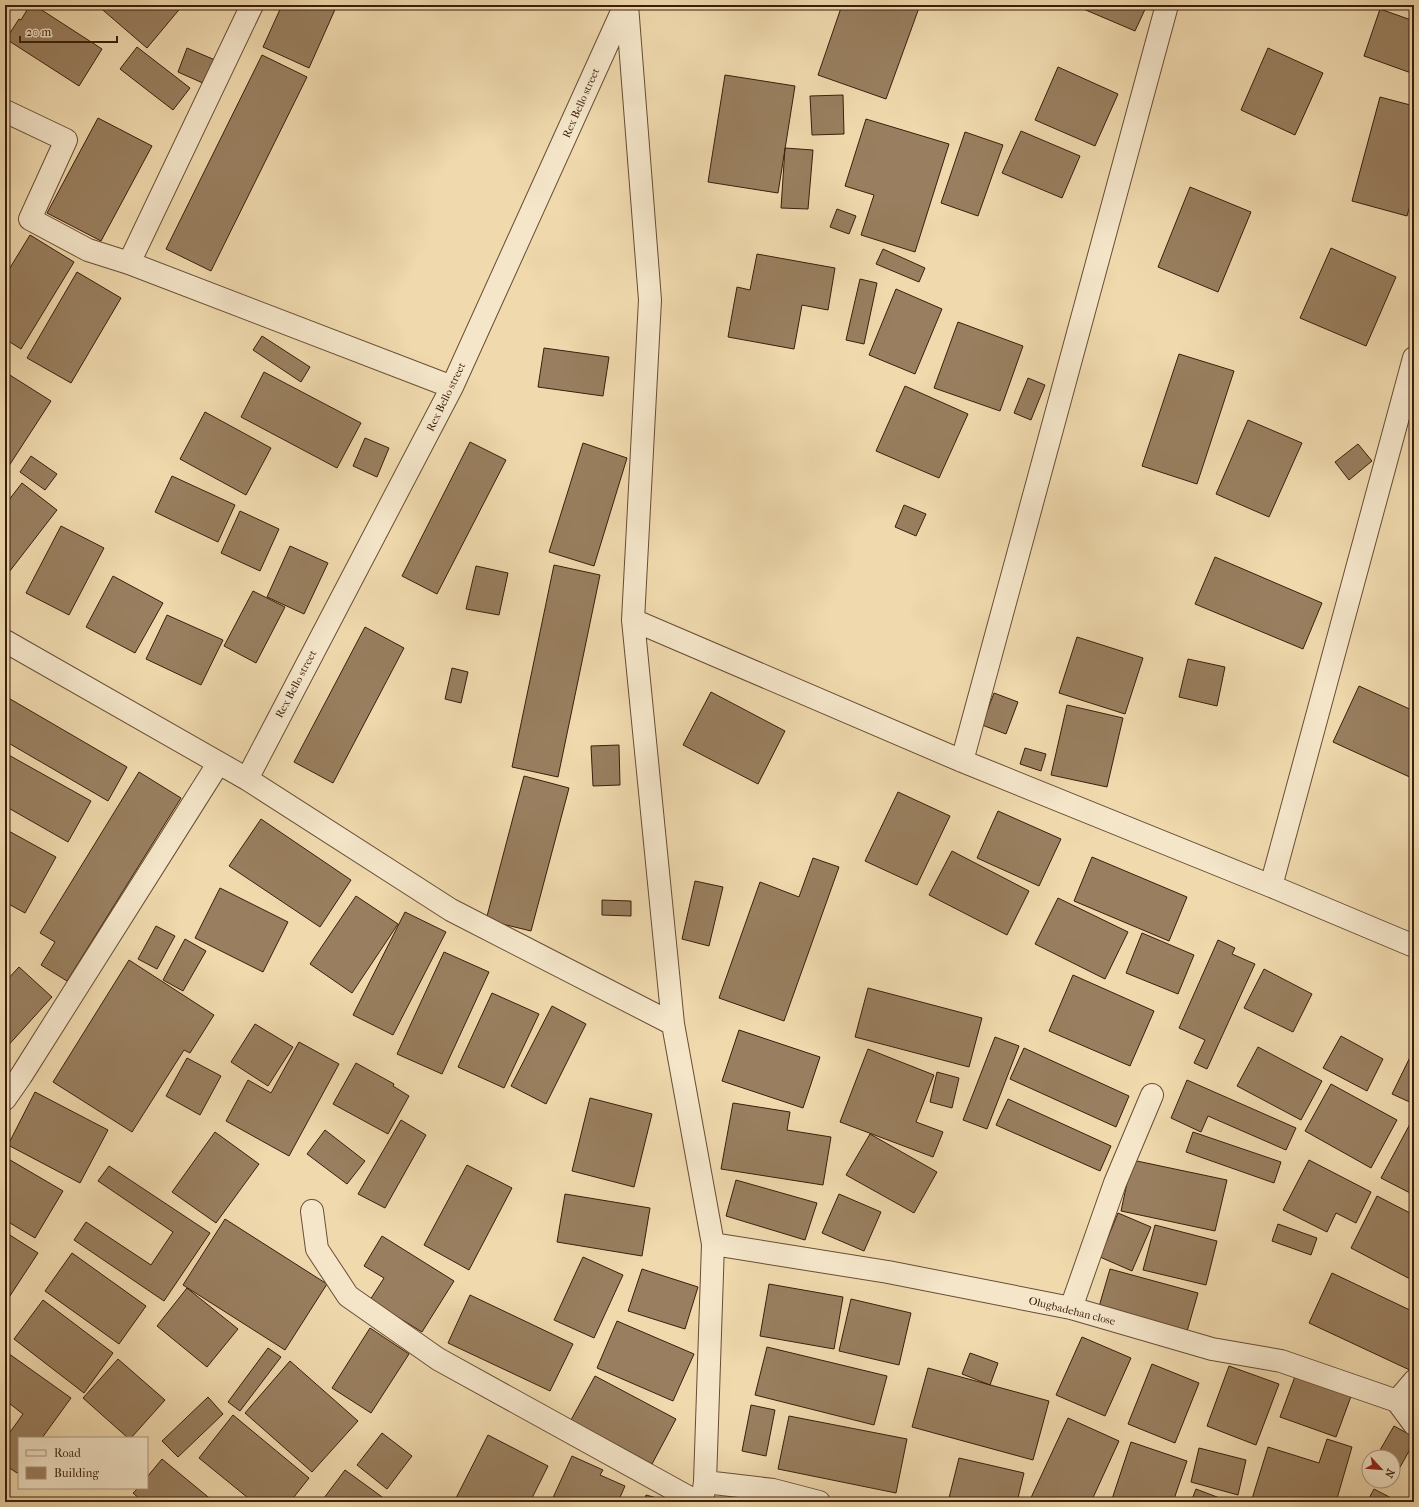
<svg xmlns="http://www.w3.org/2000/svg" width="1419" height="1507" font-family="'IM FELL French Canon',serif">
<style>
.building{fill:#997f5f;stroke:#3b1e0b}
.lines{fill:none;stroke-linecap:round;stroke-linejoin:round}
.minor-casing{stroke:#684d34;stroke-width:24}
.minor{stroke:#f5e6ca;stroke-width:22}
.labels{text-anchor:middle;dominant-baseline:central;stroke-width:3;stroke-linejoin:round;paint-order:stroke}
.street-label{font-size:11px;fill:#3b1e0b;stroke:#f5e6ca}
</style>
<rect width="100%" height="100%" fill="#efd9ad"/>
<filter id="stains"><feTurbulence type="fractalNoise" baseFrequency=".005" numOctaves="4"/><feColorMatrix values="0 0 0 0 .2 0 0 0 0 .09 0 0 0 0 .02 0 0 0 .5 -.17"/></filter>
<radialGradient id="worn" r=".72"><stop offset=".6" stop-color="#630" stop-opacity="0"/><stop offset="1" stop-color="#630" stop-opacity=".3"/></radialGradient>
<path class="building" d="M30 5H34L102 49 79 86 6 39 19 19 21 20Z
M97 5H183L147 48Z
M282 5H337L309 68 263 47Z
M842 5H920L886 99 818 75Z
M1074 5H1147L1135 31Z
M1380 9 1414 21V74L1364 56Z
M137 47 190 88 173 110 120 69Z
M187 48 215 60 205 84 178 72Z
M1268 48 1323 73 1295 135 1241 110Z
M262 55 307 77 211 271 166 249Z
M1058 67 1118 94 1095 146 1035 120Z
M725 75 795 86 778 193 708 182Z
M843 95 844 134 812 135 810 96Z
M1380 97 1414 106V191L1407 216 1352 201Z
M98 118 152 146 101 241 47 213Z
M866 119 949 144 915 252 861 235 874 195 845 186Z
M1021 131 1080 156 1062 198 1002 173Z
M965 132 1003 145 978 216 941 203Z
M785 148 813 150 808 209 781 208Z
M1190 187 1251 212 1218 292 1158 267Z
M837 209 856 216 849 234 830 227Z
M30 235 74 262 21 349 5 339V276Z
M1331 248 1396 277 1366 346 1300 318Z
M883 249 925 268 919 282 876 264Z
M757 254 835 268 828 310 802 305 794 349 728 337 737 287 750 290Z
M77 272 121 298 71 383 27 358Z
M860 279 877 283 864 344 846 340Z
M896 289 942 309 915 374 869 355Z
M958 322 1023 346 1000 411 934 388Z
M262 336 310 367 301 382 253 350Z
M544 348 609 357 603 396 538 387Z
M1179 354 1234 371 1197 484 1142 466Z
M5 372 51 401 5 472Z
M264 372 361 423 337 468 241 417Z
M1028 378 1045 385 1031 420 1014 413Z
M905 386 968 414 939 478 876 451Z
M205 412 271 448 246 495 180 459Z
M1248 420 1302 443 1269 517 1216 494Z
M365 438 389 448 377 477 353 466Z
M470 442 506 460 437 594 402 576Z
M583 443 627 458 594 566 549 552Z
M1358 444 1372 461 1349 480 1335 462Z
M31 456 57 474 45 490 20 472Z
M172 476 235 505 218 542 155 512Z
M22 483 57 510 6 576 5 505Z
M904 505 926 514 916 536 895 527Z
M240 511 279 529 260 571 221 553Z
M61 526 104 548 69 615 26 593Z
M290 546 328 563 304 614 267 597Z
M1215 557 1322 603 1303 649 1195 604Z
M554 565 600 575 558 777 512 767Z
M476 566 508 573 499 615 466 609Z
M113 576 163 603 135 653 86 627Z
M253 591 285 607 256 663 224 646Z
M167 615 223 640 201 685 146 659Z
M365 627 404 648 333 783 294 762Z
M1077 637 1143 658 1125 714 1059 693Z
M1188 659 1225 667 1217 706 1179 697Z
M452 668 468 672 461 703 445 699Z
M1359 686 1414 711V779L1333 742Z
M711 692 785 731 758 784 683 745Z
M994 693 1018 702 1006 734 982 725Z
M5 696 127 767 108 801 5 741Z
M1067 705 1123 718 1107 787 1051 775Z
M619 745 620 785 593 786 591 746Z
M1025 748 1046 754 1041 771 1020 764Z
M5 753 91 801 68 842 5 806Z
M139 772 181 798 67 981 41 965 55 942 40 933Z
M524 776 569 788 531 931 486 920Z
M898 792 950 816 917 885 865 861Z
M998 811 1061 839 1039 886 977 858Z
M261 819 351 880 320 927 229 866Z
M5 829 56 857 25 913 5 902Z
M952 851 1029 891 1007 935 929 895Z
M1092 857 1187 897 1169 941 1074 901Z
M813 858 839 867 784 1021 719 998 760 882 799 897Z
M695 881 723 887 709 946 682 939Z
M220 888 288 922 263 972 195 938Z
M356 896 398 924 352 993 310 964Z
M1058 898 1128 932 1105 979 1035 944Z
M602 900 631 901V916L602 915Z
M405 912 446 932 393 1035 353 1015Z
M156 926 175 936 157 969 138 959Z
M1142 933 1194 955 1178 994 1126 973Z
M185 939 206 951 183 991 163 980Z
M1218 940 1235 948 1232 954 1255 964 1207 1069 1194 1063 1205 1040 1179 1028Z
M444 952 489 972 442 1074 397 1054Z
M129 960 214 1015 190 1053 184 1050 132 1132 53 1082Z
M19 967 52 997 5 1049V982Z
M1264 969 1312 994 1293 1032 1244 1008Z
M1073 975 1154 1011 1130 1066 1049 1031Z
M868 988 982 1018 969 1067 855 1037Z
M492 993 539 1014 504 1088 458 1067Z
M552 1006 586 1024 546 1104 511 1086Z
M255 1024 293 1047 268 1086 231 1062Z
M739 1030 820 1057 803 1108 722 1081Z
M1341 1036 1383 1059 1367 1091 1323 1068Z
M995 1037 1019 1046 987 1129 963 1120Z
M299 1042 339 1064 289 1156 226 1121 248 1080 271 1093Z
M1258 1047 1322 1081 1301 1120 1237 1086Z
M1024 1048 1129 1096 1116 1127 1010 1079Z
M868 1049 934 1075 916 1122 943 1132 933 1157 840 1122Z
M1414 1049V1104L1392 1094Z
M187 1058 221 1076 200 1115 166 1096Z
M356 1063 394 1084 393 1086 409 1096 388 1134 333 1104Z
M937 1072 959 1078 952 1108 930 1102Z
M1187 1080 1296 1128 1286 1150 1208 1116 1201 1132 1171 1118Z
M1331 1084 1397 1120 1371 1168 1305 1131Z
M35 1092 108 1130 80 1183 8 1145Z
M590 1098 652 1114 634 1187 572 1171Z
M1008 1099 1111 1146 1100 1171 996 1125Z
M733 1103 790 1112 787 1130 831 1137 823 1185 721 1169Z
M401 1120 426 1135 385 1208 358 1194Z
M1410 1124 1414 1126V1195L1381 1178Z
M325 1130 365 1161 347 1184 307 1154Z
M215 1132 259 1164 216 1223 172 1192Z
M1193 1132 1281 1162 1274 1183 1186 1152Z
M870 1134 937 1172 914 1213 846 1175Z
M5 1157 63 1191 35 1238 5 1220Z
M1132 1160 1227 1180 1215 1231 1121 1211Z
M1309 1160 1371 1192 1356 1223 1336 1213 1327 1232 1283 1210Z
M467 1165 512 1188 469 1270 424 1245Z
M109 1166 210 1233 164 1301 74 1240 86 1222 151 1265 173 1232 98 1181Z
M736 1180 817 1203 805 1240 726 1216Z
M565 1194 650 1208 642 1256 557 1242Z
M839 1194 881 1212 864 1251 822 1233Z
M1377 1196 1414 1215V1281L1351 1248Z
M1118 1213 1151 1227 1132 1271 1100 1257Z
M225 1219 327 1284 285 1350 183 1285Z
M1278 1224 1317 1238 1311 1255 1272 1241Z
M1155 1225 1217 1241 1206 1285 1143 1270Z
M5 1232 38 1253 6 1302H5Z
M382 1236 454 1281 422 1332 370 1300 384 1278 364 1266Z
M72 1253 146 1306 119 1344 45 1291Z
M583 1257 623 1275 594 1338 554 1320Z
M642 1269 698 1287 685 1329 628 1311Z
M1110 1269 1198 1293 1186 1335 1098 1310Z
M1332 1273 1414 1312V1372L1309 1323Z
M769 1284 843 1297 834 1349 760 1336Z
M187 1288 238 1329 207 1367 157 1326Z
M470 1295 573 1344 550 1391 448 1343Z
M851 1299 911 1313 899 1365 839 1351Z
M43 1300 113 1353 84 1393 14 1339Z
M617 1321 694 1354 673 1401 597 1368Z
M370 1328 409 1354 371 1413 332 1388Z
M1082 1337 1131 1358 1105 1416 1056 1395Z
M767 1347 887 1376 874 1425 755 1395Z
M268 1348 281 1357 240 1411 228 1402Z
M5 1351 71 1398 42 1438H19V1471L17 1473 5 1465V1433L8 1435 23 1414 5 1400Z
M970 1353 998 1363 990 1385 962 1374Z
M118 1359 165 1400 131 1438H128L83 1398Z
M290 1361 358 1421 312 1472 245 1413Z
M1152 1364 1199 1383 1175 1443 1128 1424Z
M1229 1366 1279 1384 1256 1445 1207 1426Z
M928 1368 1049 1401 1033 1460 912 1427Z
M1297 1371 1353 1391 1336 1437 1280 1417Z
M595 1376 676 1419 652 1464 571 1420Z
M208 1397 223 1414 178 1457 162 1441Z
M751 1405 775 1410 766 1456 742 1451Z
M233 1415 309 1478 290 1502H253L199 1458Z
M789 1416 907 1439 896 1493 778 1469Z
M1068 1418 1119 1441 1091 1502H1029Z
M1394 1426 1414 1437V1442L1393 1480V1457H1376Z
M382 1433 412 1456 387 1489 357 1465Z
M488 1435 548 1466 530 1502H454Z
M1327 1439 1352 1447 1336 1502H1251L1268 1447 1319 1463Z
M1131 1442 1187 1461 1173 1502H1111Z
M1199 1448 1246 1460 1238 1495 1191 1482Z
M572 1456 603 1470 600 1475 625 1486 618 1502H551Z
M959 1458 1024 1473 1017 1502H948Z
M162 1459 213 1501 143 1502 133 1493 138 1488H147V1477Z
M345 1470 389 1502H321Z
M1196 1489 1230 1502H1191Z
M1374 1489 1399 1502H1367Z
M646 1495 671 1502H644Z"/>
<g class="lines">
<defs>
<path id="minor" d="M627 5 650 300 633 620 673 1024 713 1244 705 1482 702 1502
M5 111 66 140 30 219 88 250 129 263 452 387
M129 263 252 5
M633 620 962 761 1271 886 1414 946
M5 641 247 779 451 910 673 1024
M962 761 1167 5
M247 779 452 387 625 5
M1271 886 1414 358
M5 1099 21 1076 218 764
M312 1211 317 1249 348 1296 438 1359 697 1502
M713 1244 888 1272 1071 1308 1212 1349 1281 1361 1397 1401 1414 1424
M1071 1308 1115 1183 1152 1095
M1397 1401 1414 1381
M705 1482 773 1490 819 1502"/>
</defs>
<use href="#minor" class="minor-casing"/>
<use href="#minor" class="minor"/>
</g>
<g class="labels">
<g class="street-label">
<text transform="translate(581 103) rotate(-66)">Rex Bello street</text>
<text transform="translate(446 397) rotate(-64)">Rex Bello street</text>
<text transform="translate(296 684) rotate(-62)">Rex Bello street</text>
<text transform="translate(1072 1311) rotate(14)">Olugbadehan close</text>
</g>
</g>
<rect width="1419" height="1507" fill="none" stroke="#efd9ad" stroke-width="20"/>
<rect x="6" y="6" width="1407" height="1495" fill="none" stroke="#3b1e0b" stroke-width="2"/>
<rect x="10" y="10" width="1399" height="1487" fill="none" stroke="#3b1e0b"/>
<rect x="18" y="1437" width="130" height="52" fill="#f5e6ca" stroke="#ab967e"/>
<rect x="26" y="1450" width="20" height="6" fill="#f5e6ca" stroke="#ab967e"/>
<text x="54" y="1457" font-size="12" fill="#3b1e0b">Road</text>
<rect x="26" y="1467" width="20" height="12" fill="#997f5f" stroke="#ab967e"/>
<text x="54" y="1477" font-size="12" fill="#3b1e0b">Building</text>
<g transform="translate(1381 1469) rotate(116)"><circle r="19" fill="#f5e6ca" stroke="#ab967e"/>
<path d="M0-3L7 15L0 10L-7 15Z" fill="#8f2418"/>
<text y="-6" font-size="11" font-weight="bold" text-anchor="middle" fill="#3b1e0b">N</text>
</g>
<path d="M20 36v6h97v-6" fill="none" stroke="#3b1e0b" stroke-width="2"/>
<text x="26" y="36" font-size="12" fill="#3b1e0b" stroke="#f5e6ca" stroke-width="3" paint-order="stroke">20 m</text>
<rect width="100%" height="100%" filter="url(#stains)"/>
<rect width="100%" height="100%" fill="url(#worn)"/>
</svg>
